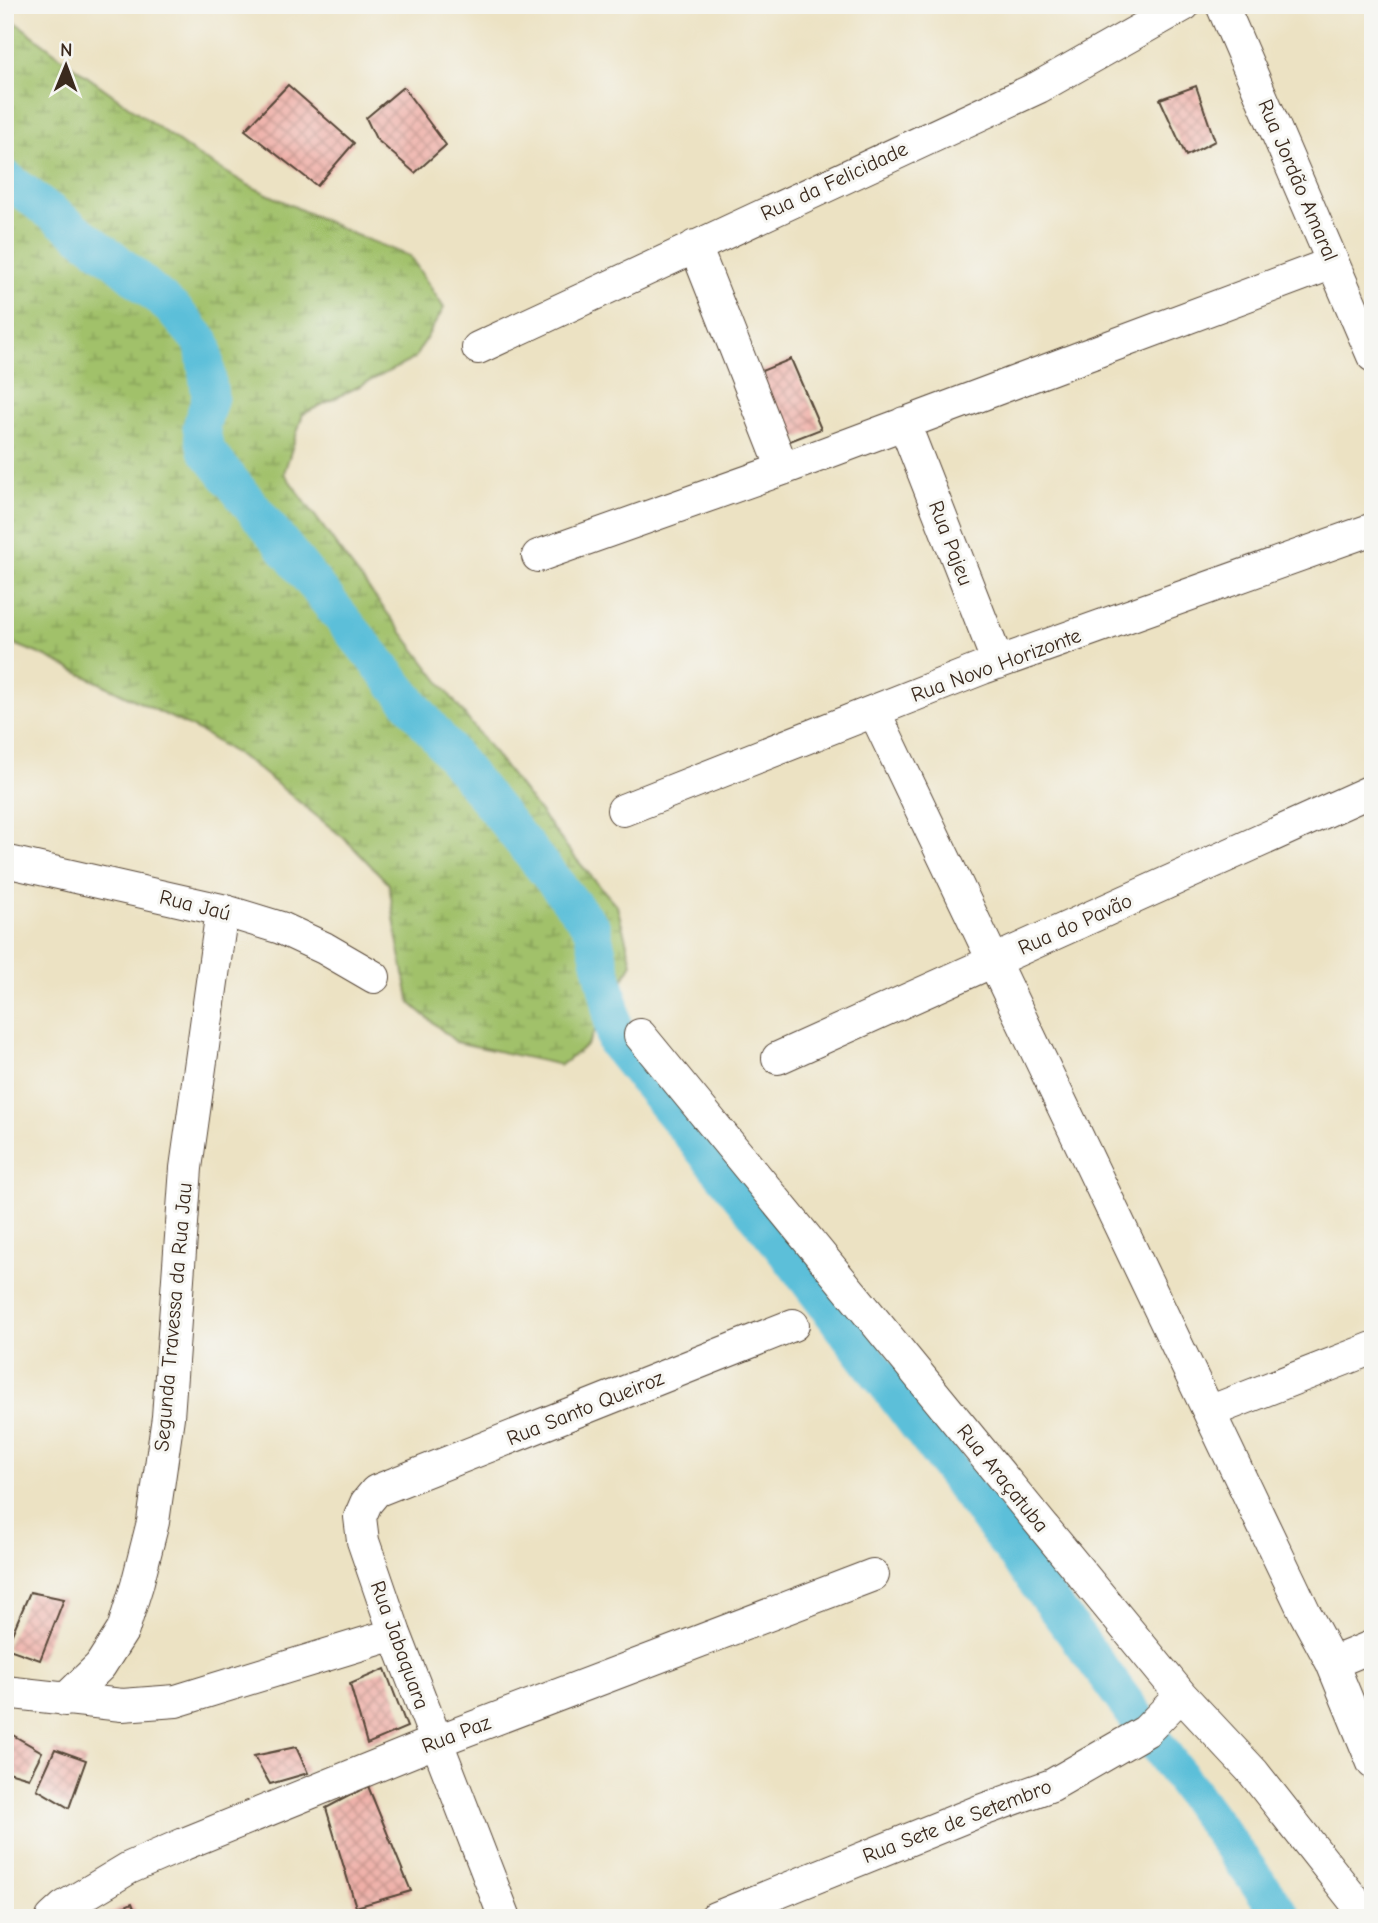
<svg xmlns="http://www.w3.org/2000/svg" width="1378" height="1923" font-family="'Comic Neue',sans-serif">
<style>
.wetland{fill:url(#wetland-marsh);stroke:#6e7644;stroke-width:2}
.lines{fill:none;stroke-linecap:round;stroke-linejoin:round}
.canal{stroke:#5bbfd9;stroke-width:37}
.building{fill:url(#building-cross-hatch)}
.minor-casing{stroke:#564637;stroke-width:34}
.minor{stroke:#fff;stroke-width:32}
.labels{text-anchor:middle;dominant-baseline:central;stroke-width:6;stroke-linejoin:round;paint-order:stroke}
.street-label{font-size:21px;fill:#3b2a1e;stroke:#f6f6f2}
</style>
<defs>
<pattern id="wetland-marsh" width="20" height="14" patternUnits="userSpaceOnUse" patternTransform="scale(1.75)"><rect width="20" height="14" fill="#a1c16a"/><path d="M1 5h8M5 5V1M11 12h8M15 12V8" fill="none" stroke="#849d57"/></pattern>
<pattern id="building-cross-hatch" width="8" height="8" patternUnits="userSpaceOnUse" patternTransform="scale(1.75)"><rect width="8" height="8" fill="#efafa7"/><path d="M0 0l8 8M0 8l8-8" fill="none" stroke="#c38f87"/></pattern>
</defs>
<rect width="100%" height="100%" fill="#f6f6f2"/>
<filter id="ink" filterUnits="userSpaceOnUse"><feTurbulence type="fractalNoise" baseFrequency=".0143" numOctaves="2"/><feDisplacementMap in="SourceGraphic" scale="14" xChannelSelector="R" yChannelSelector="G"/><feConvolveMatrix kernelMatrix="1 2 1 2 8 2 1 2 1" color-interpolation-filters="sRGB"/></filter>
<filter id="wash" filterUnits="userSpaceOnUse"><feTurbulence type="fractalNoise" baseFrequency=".00686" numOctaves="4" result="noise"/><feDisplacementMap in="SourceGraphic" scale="28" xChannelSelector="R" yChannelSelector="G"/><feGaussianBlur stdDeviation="1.57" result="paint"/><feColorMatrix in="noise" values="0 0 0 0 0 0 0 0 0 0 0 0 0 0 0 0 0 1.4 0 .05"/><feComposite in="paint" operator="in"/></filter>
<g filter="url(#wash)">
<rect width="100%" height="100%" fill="#ece2c3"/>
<path class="wetland" d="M5 14 70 64 194 153 248 185 353 234 410 256 444 308 414 359 303 414 284 473 347 560 480 735 577 860 617 906 632 963 587 1045 561 1065 456 1042 410 1003 398 944 389 884 345 839 252 764 201 732 44 656 5 640Z"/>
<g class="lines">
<path class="canal" d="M5 178 115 260 175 311 203 344 210 397 201 427 206 450 592 928 610 1003 615 1042 784 1249 1076 1635 1284 1918"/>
</g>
<g id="blocks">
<path class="building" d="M288 85 354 143 317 186 245 130Z
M1196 86 1215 141 1186 156 1160 99Z
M403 87 446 145 415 173 376 139 366 118Z
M791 359 821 429 785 443 759 372Z
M30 1592 64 1599 40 1660 6 1648Z
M385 1669 407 1727 367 1744 350 1684Z
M11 1734 42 1752 29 1778 5 1771V1748Z
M296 1747 308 1773 270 1784 254 1756Z
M55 1749 86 1760 69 1808 37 1789Z
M368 1786 411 1891 356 1907 326 1808Z
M132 1903 138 1918H98Z"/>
</g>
</g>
<g filter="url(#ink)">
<use href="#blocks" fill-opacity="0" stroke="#564637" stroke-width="2"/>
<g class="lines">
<defs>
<path id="minor" d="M1222 5 1373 356
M695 246 783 469
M478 348 1039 87 1184 5
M904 423 998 663
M538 556 783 469 1333 263
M874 711 1305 1613 1332 1663 1373 1763
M623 810 983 668 1373 529
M5 861 222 910 281 928 324 948 374 977
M640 1035 1181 1695 1253 1772 1368 1918
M778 1058 1373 790
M1209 1412 1373 1348
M1332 1663 1373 1646
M5 1692 122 1705 176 1701 395 1634
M65 1700 100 1666 123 1630 137 1585 153 1522 168 1417 186 1168 222 910
M52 1918 64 1907 129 1868 184 1844 435 1742 873 1575
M505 1918 395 1634 363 1541 360 1517 366 1503 376 1491 793 1325
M715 1918 977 1812 1052 1785 1146 1731 1181 1695"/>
</defs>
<use href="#minor" class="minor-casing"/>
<use href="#minor" class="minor"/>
</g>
</g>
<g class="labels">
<g class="street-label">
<text transform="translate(1298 180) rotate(67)">Rua Jordão Amaral</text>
<text transform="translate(834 181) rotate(-25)">Rua da Felicidade</text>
<text transform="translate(951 543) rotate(69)">Rua Pajeu</text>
<text transform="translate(996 665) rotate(-20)">Rua Novo Horizonte</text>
<text transform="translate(195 905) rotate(14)">Rua Jaú</text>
<text transform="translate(1075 924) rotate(-24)">Rua do Pavão</text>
<text transform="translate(173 1317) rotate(-85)">Segunda Travessa da Rua Jau</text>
<text transform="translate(585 1408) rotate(-22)">Rua Santo Queiroz</text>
<text transform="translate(1003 1478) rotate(51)">Rua Araçatuba</text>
<text transform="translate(400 1645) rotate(70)">Rua Jabaquara</text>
<text transform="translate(456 1734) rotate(-21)">Rua Paz</text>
<text transform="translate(957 1821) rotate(-21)">Rua Sete de Setembro</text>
</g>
</g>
<rect width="1378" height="1923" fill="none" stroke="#f6f6f2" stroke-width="28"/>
<g transform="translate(66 66) rotate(1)" stroke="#f6f6f2" stroke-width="5" paint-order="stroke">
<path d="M0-5L12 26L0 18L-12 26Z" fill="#3b2a1e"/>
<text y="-10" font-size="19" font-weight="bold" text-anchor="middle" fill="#3b2a1e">N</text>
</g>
</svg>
